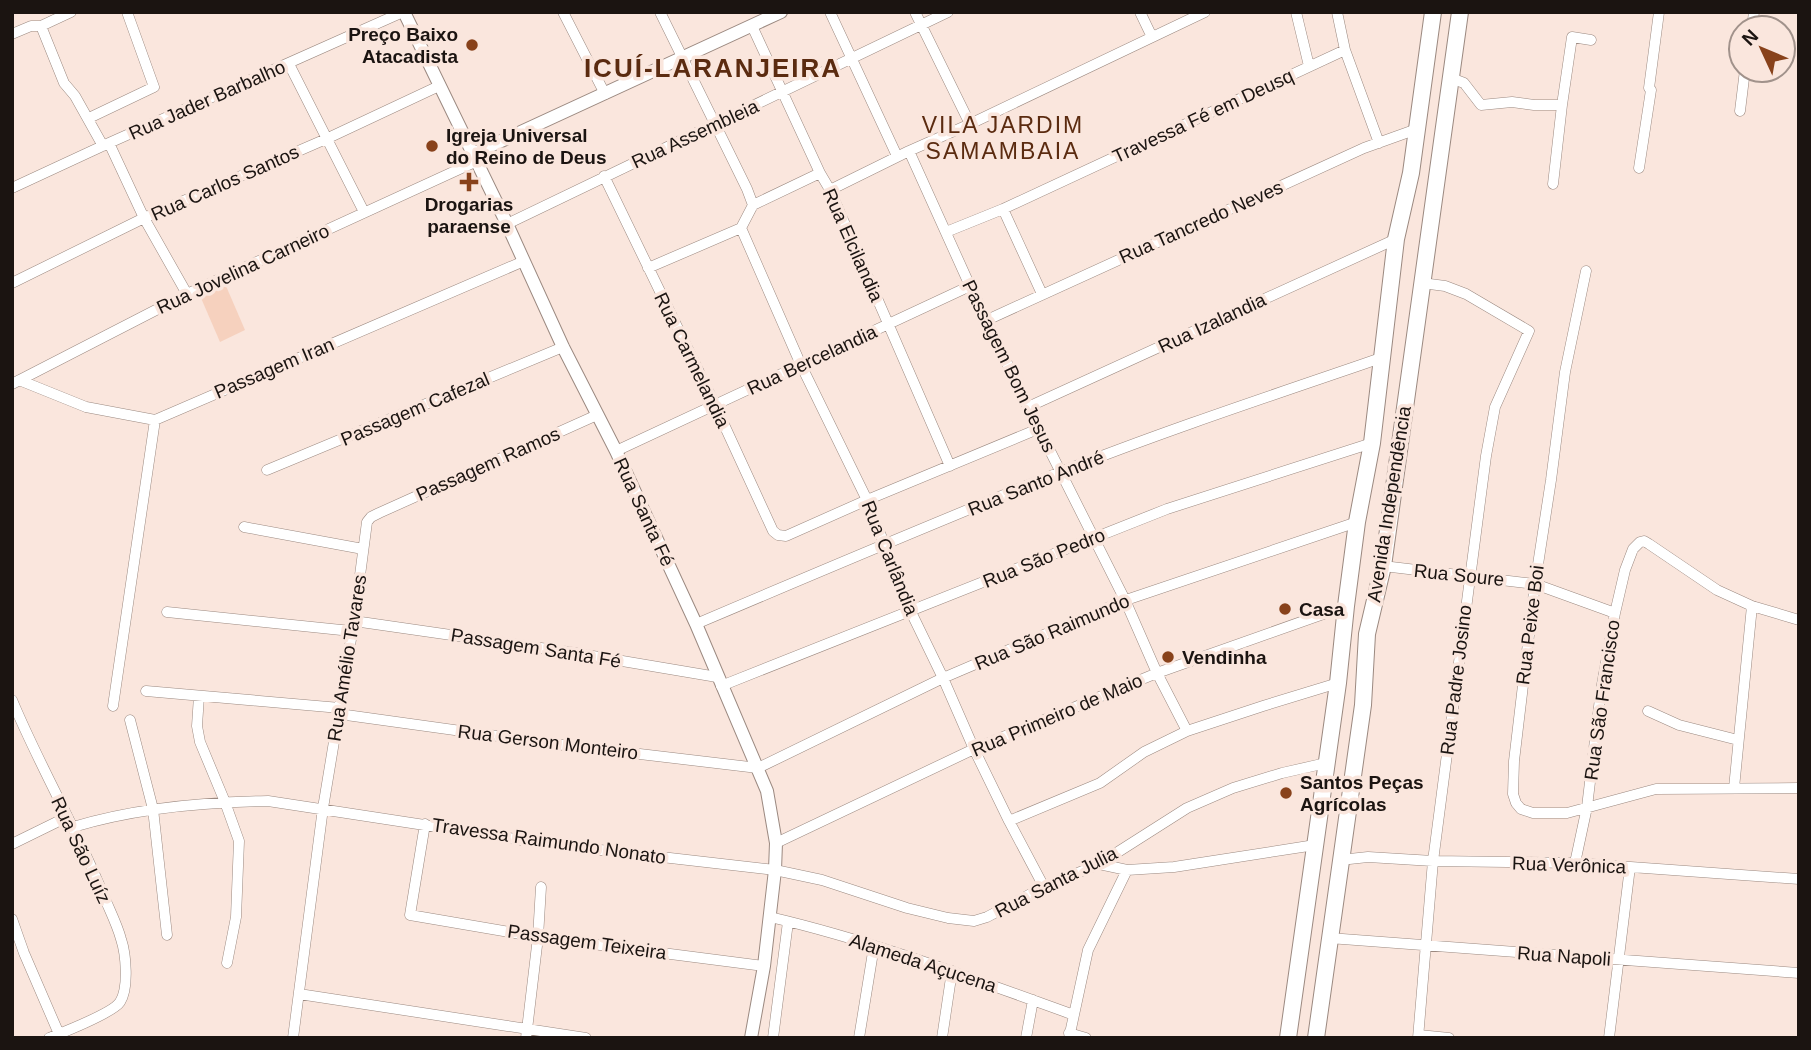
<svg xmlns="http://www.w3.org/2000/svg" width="1811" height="1050" font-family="Arial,sans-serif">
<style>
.green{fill:#f6d1be}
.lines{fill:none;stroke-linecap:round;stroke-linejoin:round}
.minor-casing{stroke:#9b8980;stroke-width:11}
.tertiary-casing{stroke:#9b8980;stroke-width:14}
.primary-casing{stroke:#9b8980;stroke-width:18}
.minor{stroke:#fff;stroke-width:10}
.tertiary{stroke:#fff;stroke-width:12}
.primary{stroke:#fff;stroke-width:16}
.poi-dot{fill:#88421b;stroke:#fae6dd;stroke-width:2.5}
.labels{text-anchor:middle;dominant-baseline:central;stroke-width:7;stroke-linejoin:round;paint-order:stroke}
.poi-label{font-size:19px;font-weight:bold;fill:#1b1411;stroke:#fae6dd;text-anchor:start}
.street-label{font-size:19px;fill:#1b1411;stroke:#fae6dd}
.quarter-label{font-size:23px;letter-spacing:2px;fill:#5b2b10;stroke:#fae6dd}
.district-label{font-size:26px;font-weight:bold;letter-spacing:2px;fill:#5b2b10;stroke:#fae6dd}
</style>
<rect width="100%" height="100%" fill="#fae6dd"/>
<path class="green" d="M226 286 245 330 220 342 201 298Z"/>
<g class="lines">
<defs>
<path id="minor" d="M563 12 605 94
M660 12 747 189 753 205 741 228
M830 12 897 156
M915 12 970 124
M1140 12 1152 37
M1296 12 1309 66
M1337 12 1345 50 1379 143
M41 26 64 83 75 96 103 146
M752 26 820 173 830 190 950 466
M1752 28 1754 12
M12 34 31 26H41L71 12
M289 64 364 212
M1451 78 1464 83 1481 105 1512 102 1534 105H1562L1572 37 1591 40
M1740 111 1745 70
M89 118 154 87 127 12
M109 143 144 218 187 294
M909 151 970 286 1028 407 1125 600 1157 673 1187 731
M1639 168 1651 90 1649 88 1659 12
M604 176 715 405 773 531 778 535 786 536 867 500 1038 429
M1553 184 1562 105
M12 188 109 143 403 12
M830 190 909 151 970 124 1205 12
M753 205 820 173
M1003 209 1042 294
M507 224 948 12
M741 228 801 365 867 500 911 612 943 678 974 749 1009 821 1044 887
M946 232 1003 209 1345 50
M648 268 741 228
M1586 271 1565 372 1551 480 1535 584 1514 761 1513 794 1516 803 1521 809 1533 813H1567L1656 789 1799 788
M12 283 144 218 326 139 439 86
M987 320 1364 148 1417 129
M19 380 86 407 155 420 524 261
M12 384 187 294 477 161
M1028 407 1396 239
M616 451 970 286
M267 470 563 347
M244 527 363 549
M1383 566 1535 584 1615 613
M167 612 351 631
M354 621 569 652 717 677
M696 624C816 573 936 522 1058 473 1164 431 1273 395 1381 358
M721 686 1167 509 1372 443
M146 691 340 708
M199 696 197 726 200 742 225 802 239 841 236 917 227 963
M12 700C40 767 76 828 103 894 109 909 117 924 121 939 126 954 129 988 120 1002 113 1013 64 1032 49 1038
M113 706 155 420
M1648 711 1679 725 1738 740
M339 714 555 744 758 768 943 678 1123 601 1357 522
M130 720 153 809 167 935
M1734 788 1752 606
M1009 821 1100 783 1144 752 1187 731 1263 706 1338 683
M425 824 410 915 538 937 764 966
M73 827C136 808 202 802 268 801L548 844 775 870 822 880 907 908 948 918 974 921 987 917 1044 887 1099 864 1187 808 1233 788 1282 773 1326 763
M776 843 974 749 1157 673 1346 606
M12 844 67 817
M1340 860 1368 857 1433 861 1575 863 1799 879
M1575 863 1587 807 1601 690 1615 613 1625 570 1633 549 1640 542 1644 541 1649 544 1717 590 1752 606 1799 620
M1099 864 1127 870 1174 867 1315 845
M770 917C873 941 974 979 1074 1015
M12 919 24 953 59 1034
M1329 938 1799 973
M299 994 586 1038
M1069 1033 1086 1038
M1419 1035 1449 1038
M293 1038 323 808 354 621 367 522 371 517 379 513 597 415
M526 1038 538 937 541 887
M773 1038 788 922
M859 1038 874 946
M942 1038 952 971
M1026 1038 1033 1000
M1069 1038 1088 950 1127 870
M1418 1038 1433 861 1486 456 1495 407 1529 331 1466 294 1445 286 1422 283
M1609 1038 1630 867"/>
<path id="tertiary" d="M404 12 507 224 563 347 616 451 696 624 767 791 776 843 775 870 764 966 751 1038
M473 154 781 12"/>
<path id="primary" d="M1288 1038 1338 683 1346 606 1357 522 1372 443 1396 239 1411 173 1433 12
M1316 1038 1363 705 1367 634 1383 566 1460 12"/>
</defs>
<use href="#minor" class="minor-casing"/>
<use href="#tertiary" class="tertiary-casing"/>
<use href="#primary" class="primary-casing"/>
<use href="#minor" class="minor"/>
<use href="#tertiary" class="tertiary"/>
<use href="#primary" class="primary"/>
</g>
<g class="poi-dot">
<circle cx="472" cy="45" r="7"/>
<circle cx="432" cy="146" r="7"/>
<path d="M465.5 171.5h7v7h7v7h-7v7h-7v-7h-7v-7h7z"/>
<circle cx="1285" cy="609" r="7"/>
<circle cx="1168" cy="657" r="7"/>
<circle cx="1286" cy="793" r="7"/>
</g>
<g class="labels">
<g class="poi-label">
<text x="458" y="34" text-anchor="end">Preço Baixo<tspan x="458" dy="22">Atacadista</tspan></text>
<text x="446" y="135">Igreja Universal<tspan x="446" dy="22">do Reino de Deus</tspan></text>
<text x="469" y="204" text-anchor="middle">Drogarias<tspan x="469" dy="22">paraense</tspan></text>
<text x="1299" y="609">Casa</text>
<text x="1182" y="657">Vendinha</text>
<text x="1300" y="782">Santos Peças<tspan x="1300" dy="22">Agrícolas</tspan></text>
</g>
<g class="street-label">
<text transform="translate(207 100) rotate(-24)">Rua Jader Barbalho</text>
<text transform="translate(1203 116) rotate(-25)">Travessa Fé em Deusq</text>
<text transform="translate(695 134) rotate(-25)">Rua Assembleia</text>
<text transform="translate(225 183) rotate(-24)">Rua Carlos Santos</text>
<text transform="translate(1201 222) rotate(-24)">Rua Tancredo Neves</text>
<text transform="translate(853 245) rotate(66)">Rua Elcilandia</text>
<text transform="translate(243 269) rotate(-25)">Rua Jovelina Carneiro</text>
<text transform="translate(1212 323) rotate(-25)">Rua Izalandia</text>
<text transform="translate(692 360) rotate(64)">Rua Carmelandia</text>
<text transform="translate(812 360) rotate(-25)">Rua Bercelandia</text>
<text transform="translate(1009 366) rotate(64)">Passagem Bom Jesus</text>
<text transform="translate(274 368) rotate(-23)">Passagem Iran</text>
<text transform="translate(415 409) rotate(-23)">Passagem Cafezal</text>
<text transform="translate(488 464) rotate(-24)">Passagem Ramos</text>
<text transform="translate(1036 483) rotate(-22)">Rua Santo André</text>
<text transform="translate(1389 504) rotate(-81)">Avenida Independência</text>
<text transform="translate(644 512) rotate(65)">Rua Santa Fé</text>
<text transform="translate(890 558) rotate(68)">Rua Carlândia</text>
<text transform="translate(1044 558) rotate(-22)">Rua São Pedro</text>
<text transform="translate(1459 575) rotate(6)">Rua Soure</text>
<text transform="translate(1530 625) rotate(-83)">Rua Peixe Boi</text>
<text transform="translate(1052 632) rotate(-23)">Rua São Raimundo</text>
<text transform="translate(536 648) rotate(9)">Passagem Santa Fé</text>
<text transform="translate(347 658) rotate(-81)">Rua Amélio Tavares</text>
<text transform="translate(1456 680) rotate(-83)">Rua Padre Josino</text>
<text transform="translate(1602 700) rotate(-82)">Rua São Francisco</text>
<text transform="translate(1057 715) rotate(-23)">Rua Primeiro de Maio</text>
<text transform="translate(548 742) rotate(7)">Rua Gerson Monteiro</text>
<text transform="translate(549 841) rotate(8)">Travessa Raimundo Nonato</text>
<text transform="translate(81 850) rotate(65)">Rua São Luíz</text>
<text transform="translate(1569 865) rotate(2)">Rua Verônica</text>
<text transform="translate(1056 882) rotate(-27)">Rua Santa Julia</text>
<text transform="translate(587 942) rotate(8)">Passagem Teixeira</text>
<text transform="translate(1564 956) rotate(4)">Rua Napoli</text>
<text transform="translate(923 963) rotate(18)">Alameda Açucena</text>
</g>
<g class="quarter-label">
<text x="1003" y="125">VILA JARDIM<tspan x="1003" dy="26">SAMAMBAIA</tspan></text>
</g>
<g class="district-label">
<text x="713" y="68">ICUÍ-LARANJEIRA</text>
</g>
</g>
<rect width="1811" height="1050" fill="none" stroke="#1b1411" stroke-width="28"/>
<g transform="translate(1762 49) rotate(314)"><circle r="33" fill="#fae6dd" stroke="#a1928b" stroke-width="2"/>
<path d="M0-5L12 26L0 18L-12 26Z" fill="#88421b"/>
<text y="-10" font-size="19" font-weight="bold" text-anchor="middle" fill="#1b1411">N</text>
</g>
</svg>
